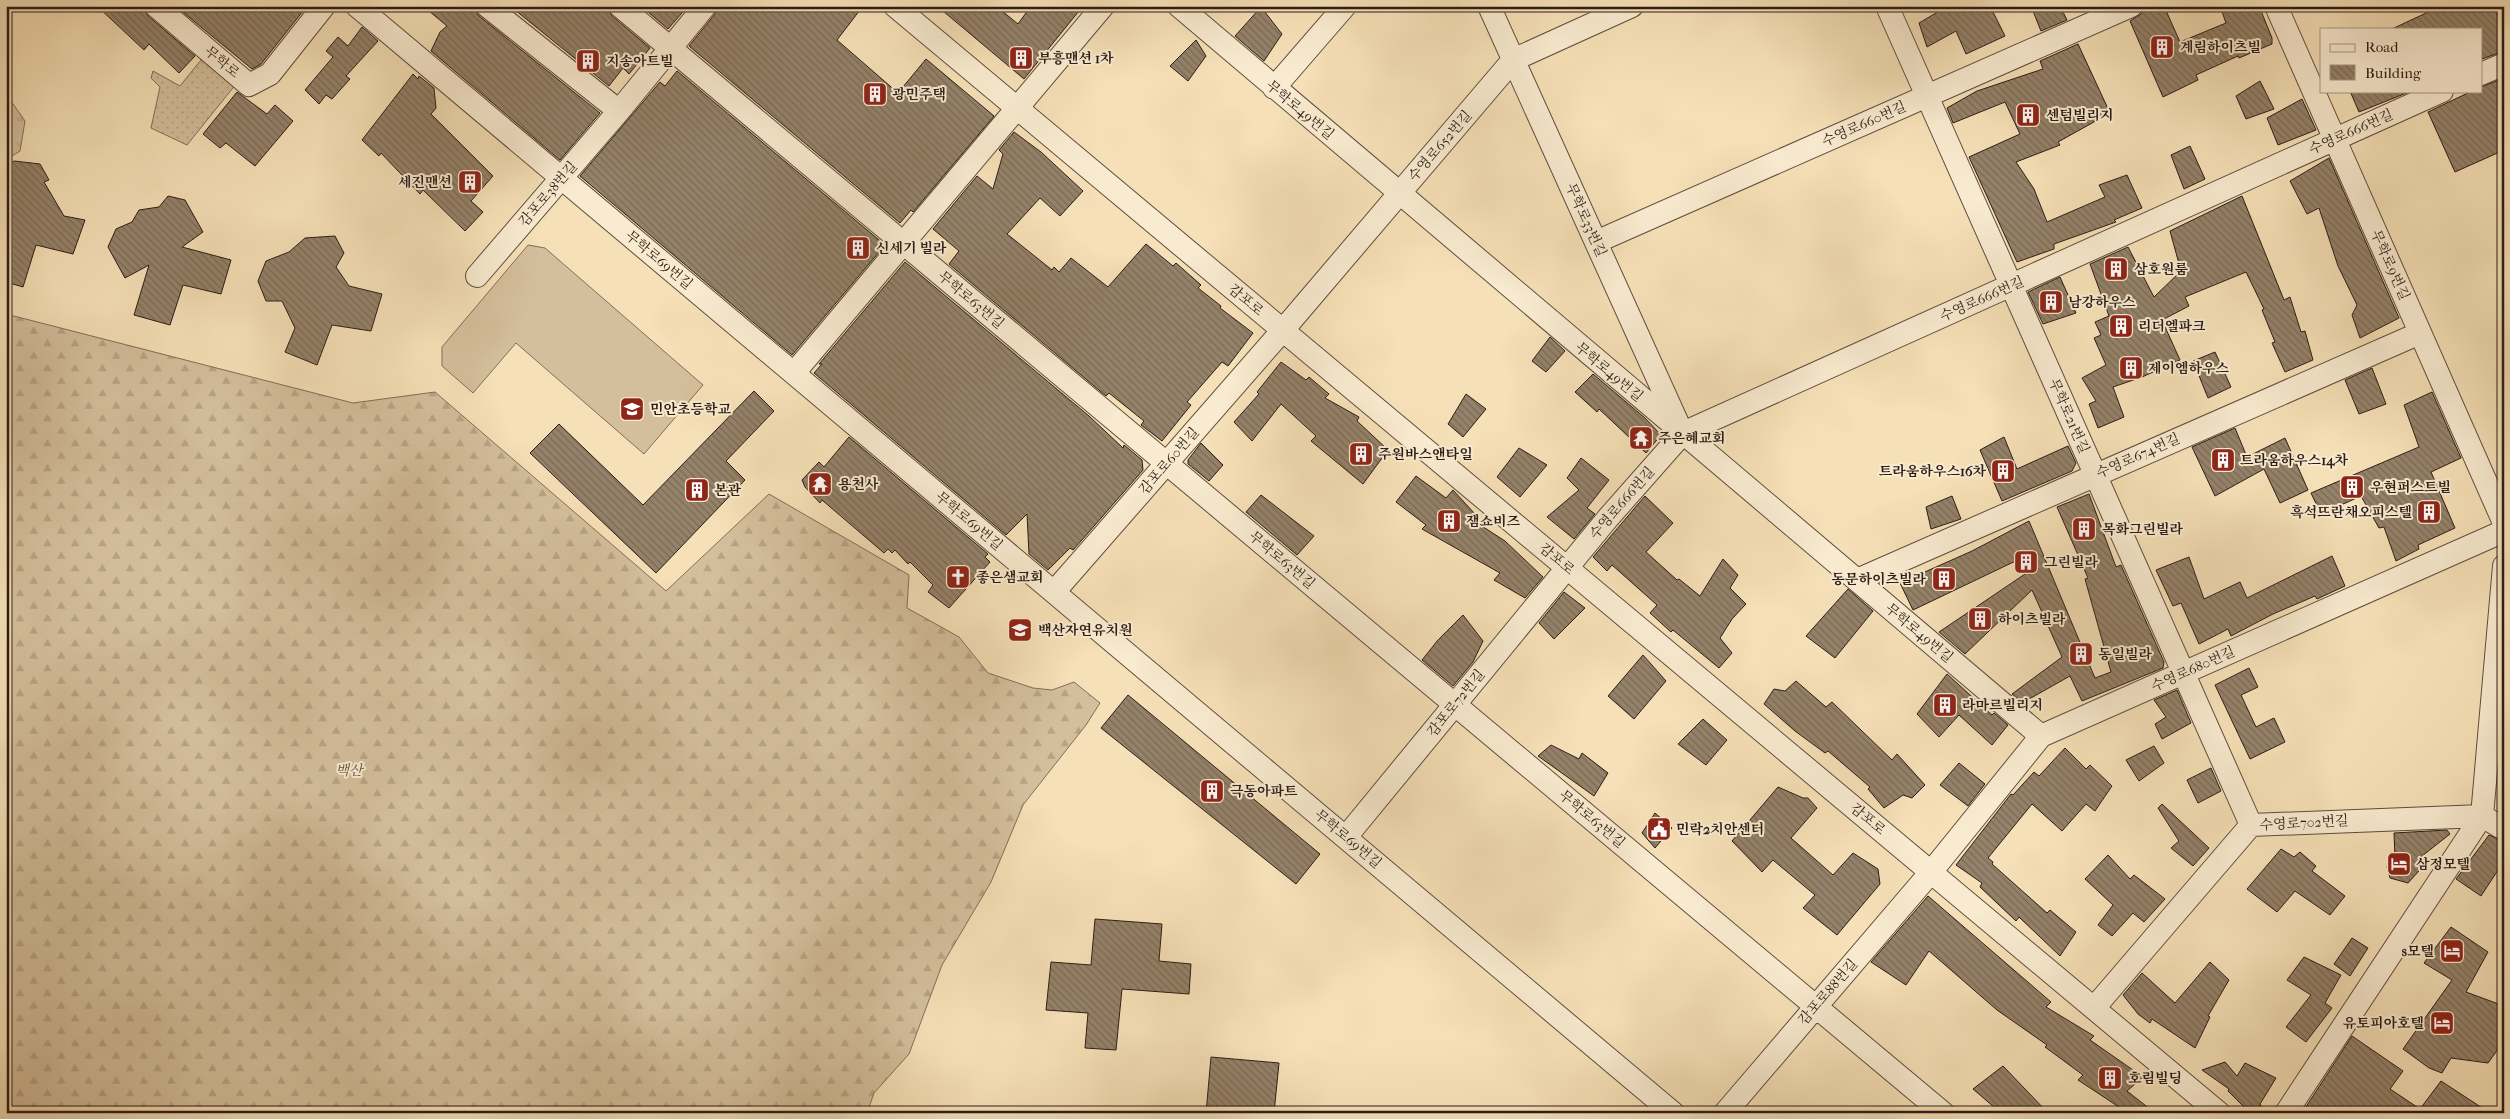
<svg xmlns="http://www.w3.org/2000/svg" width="2510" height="1119" font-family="'IM FELL French Canon','Noto Serif KR',serif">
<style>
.grass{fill:#d4bf9c;stroke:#806e59}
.forest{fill:url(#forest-firs);stroke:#806e59}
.park{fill:url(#park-tufts);stroke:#806e59}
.garden{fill:url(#garden-dots);stroke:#806e59}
.building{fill:url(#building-back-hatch);stroke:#2c1c16}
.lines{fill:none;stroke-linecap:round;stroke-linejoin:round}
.minor-casing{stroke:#5e4d3e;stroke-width:24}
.minor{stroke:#f9ebd0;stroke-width:22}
.labels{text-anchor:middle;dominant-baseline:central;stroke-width:4;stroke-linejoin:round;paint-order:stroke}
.poi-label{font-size:14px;font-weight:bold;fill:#2c1c16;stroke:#f9ebd0;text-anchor:start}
.street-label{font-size:14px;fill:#2c1c16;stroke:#f9ebd0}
.park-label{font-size:14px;font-style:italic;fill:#5e4d3e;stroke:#f9ebd0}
</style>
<defs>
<pattern id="forest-firs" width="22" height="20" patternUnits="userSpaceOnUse" patternTransform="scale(1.25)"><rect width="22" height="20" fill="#d4bf9c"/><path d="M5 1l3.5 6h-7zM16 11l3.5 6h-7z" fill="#b6a486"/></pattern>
<pattern id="park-tufts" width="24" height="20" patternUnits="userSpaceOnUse" patternTransform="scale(1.25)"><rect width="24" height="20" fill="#d4bf9c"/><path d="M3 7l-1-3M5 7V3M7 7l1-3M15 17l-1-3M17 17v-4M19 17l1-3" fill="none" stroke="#b6a486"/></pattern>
<pattern id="garden-dots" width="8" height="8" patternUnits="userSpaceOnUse" patternTransform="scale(1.25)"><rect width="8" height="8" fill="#d4bf9c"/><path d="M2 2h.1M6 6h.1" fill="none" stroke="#b6a486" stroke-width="1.8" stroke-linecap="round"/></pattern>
<pattern id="building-back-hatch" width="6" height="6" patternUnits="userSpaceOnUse" patternTransform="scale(1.25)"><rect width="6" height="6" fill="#95826a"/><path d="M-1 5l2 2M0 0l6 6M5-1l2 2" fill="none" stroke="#7a6a56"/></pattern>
</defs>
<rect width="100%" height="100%" fill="#f6e0b7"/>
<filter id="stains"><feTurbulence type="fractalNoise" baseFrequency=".004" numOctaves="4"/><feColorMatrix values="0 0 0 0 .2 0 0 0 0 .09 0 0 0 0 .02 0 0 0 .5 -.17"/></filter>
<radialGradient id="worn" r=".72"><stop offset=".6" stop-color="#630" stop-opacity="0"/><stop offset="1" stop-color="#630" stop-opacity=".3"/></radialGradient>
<path class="grass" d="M528 245 545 248 703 385 644 454 516 343 473 393 442 366V347Z"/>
<path class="forest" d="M6 314 353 403 435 392 666 591 769 494 909 575 907 608 959 637 988 673 1033 688 1052 690 1074 682 1100 703 1086 725 1023 805 991 882 942 965 909 1054 874 1093 867 1113H6Z"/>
<path class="park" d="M6 94 25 121 20 151 6 160Z"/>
<path class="garden" d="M205 55 236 84 187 145 151 128 160 87 151 78 153 71 180 86Z"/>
<path class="building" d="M97 6H143L148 16 195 56 179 73 149 44 144 50Z
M180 6H307L261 64 252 69 178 8Z
M423 6H472L479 16 600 113 560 160 431 51 440 32 447 26Z
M510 6H607L612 16 650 48 629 74 623 68 609 86Z
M641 6H688L668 29Z
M718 6H863L837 40 898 93 926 59 994 116 913 212 911 210 900 223 689 46 715 14Z
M937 6H996L1018 24 1031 6H1083L1024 79Z
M1952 6H1990L2005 36 1966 54 1956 31 1927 47 1919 23 1941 10 1942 12Z
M2031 6H2060L2067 20 2041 31Z
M2145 6H2164L2180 42 2226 23 2220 6H2259L2272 38V44L2239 58 2238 56 2196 75 2198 80 2163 97 2130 21 2141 14Z
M2441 6H2494L2504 29V51L2482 59 2481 29H2392Z
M1261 7 1282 34 1264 61 1235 36Z
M362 27 378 41 346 76 350 79 332 99 326 95 319 104 305 90 333 57 326 51 338 37 348 46Z
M1196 40 1206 56 1188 81 1170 66Z
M2078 44 2110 113 2058 142 2060 145 2016 162 2034 189 2047 222 2105 197 2099 185 2127 175 2142 208 2114 220 2116 222 2054 244V249L2017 262 1969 157 2020 134 2005 102 1953 123 1947 108 1977 91 2043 69 2040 61Z
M677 71 885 245 792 355 580 176 660 82 665 86Z
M413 74 418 79 419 76 434 88 436 108 431 114 493 176 471 201 483 212 465 231 423 190 420 194 381 153 379 156 362 140Z
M2504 78V150L2455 172 2428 112 2472 91H2481V87Z
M2260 81 2274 109 2246 119 2236 96Z
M2350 91H2409V92L2359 112Z
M237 92 267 114 275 105 293 121 255 166 226 143 220 148 203 134Z
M2302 99 2316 130 2278 145 2267 118Z
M1014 132 1041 152 1083 191 1060 216 1040 198 1007 234 1052 270 1054 267 1059 272 1071 258 1108 287 1146 244 1173 266 1176 263 1201 285 1198 288 1221 306 1220 308 1253 333 1228 366 1222 362 1187 402 1191 405 1162 441 1141 425 1144 421 1109 393 1106 396 949 264 959 251 933 229 977 176 993 189 1003 154 999 150Z
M2190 146 2205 179 2184 189 2171 155Z
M2329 158 2399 318 2360 338 2352 315 2357 305 2338 266 2319 208 2307 214 2290 181Z
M14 161 40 164 49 180 44 182 64 216 85 220 73 254 36 245 23 287 6 282V166Z
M168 196 185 200 203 232 182 247 231 260 221 294 183 285 170 325 134 315 149 265 125 278 108 247 116 229 132 222 139 210 159 207Z
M2242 196 2284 300 2290 297 2301 332 2305 331 2313 360 2285 372 2272 343 2275 342 2262 310 2264 309 2246 272 2185 297 2189 306 2162 320 2180 360 2142 377 2113 387 2124 417 2098 428 2089 404 2096 401 2082 378 2106 365 2094 338 2101 335 2095 322 2109 316 2090 264 2128 247 2154 297 2181 271 2170 231Z
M335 236 344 253 336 267 349 286 382 294 371 331 332 325 317 365 285 352 295 328 282 301H266L258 281 266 261 289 252 305 238Z
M905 262 1089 416 1123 448 1124 445 1142 460 1143 470 1081 541 1073 550 1070 548 1048 570 1029 554 1027 514 1006 535 814 373 822 364H819Z
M2060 277 2076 313 2043 324 2028 292Z
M1550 337 1565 351 1546 372 1532 361Z
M2215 352 2231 387 2208 398 2193 361Z
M1281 362 1306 380 1309 377 1329 394 1325 398 1359 417 1357 421 1388 450 1363 484 1311 441 1316 436 1281 404 1252 441 1234 422 1259 394 1257 392Z
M2372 368 2386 404 2359 414 2345 380Z
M1593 374 1645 418 1661 435 1646 453 1599 409 1597 412 1575 392Z
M754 391 774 411 726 461 745 480 656 573 530 453 559 424 643 505Z
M2432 392 2461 458 2431 472 2455 528 2418 545 2419 549 2396 561 2384 527 2379 528 2361 496 2321 514 2311 493 2419 447 2404 405Z
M1466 394 1486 409 1463 437 1448 424Z
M2235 428 2247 457 2285 438 2308 490 2280 503 2264 469 2215 496 2192 447Z
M849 437 988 554 985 557 990 562 949 608 928 592 933 585 910 562 908 564 895 550 892 553 888 549 884 553 822 500 820 503 805 487 802 480 819 462 824 467Z
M2004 437 2017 469 2068 446 2076 463 2072 471 2002 501 1980 450Z
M1201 443 1223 465 1209 481 1188 464V460Z
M1519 448 1547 465 1520 497 1497 477Z
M1581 458 1609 480 1587 508 1595 514 1574 539 1547 517 1579 490 1567 478Z
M1416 476 1446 498 1453 490 1475 514 1471 519 1505 541 1543 577 1525 598 1494 580 1500 573 1422 529 1426 525 1396 502Z
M2089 494 2116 567 2121 565 2164 662 2163 668 2082 701 2070 676 2022 703 2012 694 2062 657 2032 590 1965 654 1939 632 2031 570 2024 557 1913 610 1900 583 1972 551 2029 521 2095 678 2111 672 2085 579 2088 578 2057 507Z
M1261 495 1314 536 1297 555 1246 512Z
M1645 496 1673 523 1646 552 1677 580 1679 579 1700 596 1723 559 1738 575 1730 588 1746 604 1732 619 1720 638 1732 653 1719 668 1673 630 1671 632 1650 613 1657 605 1612 565 1607 571 1593 557Z
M1952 496 1961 519 1931 529 1926 507Z
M2332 556 2345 586 2317 599 2315 596 2273 614 2231 636 2228 629 2199 644 2181 603 2173 606 2156 570 2189 557 2204 599 2240 582 2247 598Z
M1848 589 1873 611 1835 658 1806 636Z
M1564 592 1585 608 1554 639 1539 623Z
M1463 615 1483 641 1473 662 1453 686 1422 660 1438 640Z
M1643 655 1666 681 1634 719 1608 696Z
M2249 668 2258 687 2241 695 2256 727 2274 718 2285 742 2250 759 2215 685Z
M1947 674 1992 715 1994 713 2008 725 1992 745 1959 715 1939 737 1917 714Z
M1796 681 1826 707 1832 702 1892 760 1897 754 1925 785 1912 798 1903 795 1884 808 1868 789 1870 787 1828 751 1825 753 1795 731 1764 704 1774 689 1785 691Z
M2177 690 2191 723 2162 739 2155 724 2166 717 2154 700Z
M1128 695 1320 854 1296 884 1101 728Z
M1703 719 1727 740 1706 765 1678 744Z
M1551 745 1579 759 1582 753 1608 773 1594 796 1538 756Z
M2154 746 2164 763 2139 781 2126 760Z
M2065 748 2086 769 2090 765 2112 786 2095 811 2086 804 2062 831 2032 804 1988 858 1993 862 1992 864 2047 913 2050 910 2076 932 2060 956 2019 917 2016 921 1980 887 1982 883 1956 865 2011 794 2013 795 2034 772 2039 776Z
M1959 763 1985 784 1968 806 1940 785Z
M2211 768 2221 791 2198 803 2187 780Z
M1778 787 1803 798H1808L1817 808 1791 838 1833 875 1853 853 1878 869 1880 884 1837 935 1803 908 1815 895 1773 860 1762 872 1732 841Z
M2162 804 2209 848 2193 866 2171 848 2179 841 2158 808Z
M1655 813 1672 828 1655 848 1642 833Z
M2447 830 2450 834 2417 860 2428 861 2408 883 2390 878 2387 866 2395 858 2394 833Z
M2489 835 2504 842V861L2481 896 2456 879Z
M2281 849 2294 857 2300 852 2316 866 2312 871 2345 896 2330 915 2295 891 2277 912 2247 889Z
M2108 855 2130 879 2134 875 2165 899 2144 922 2133 913 2112 936 2098 925 2113 905 2085 879Z
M1928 896 2051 1002 2046 1007 2094 1036 2090 1040 2143 1077 2127 1091 2155 1113H2128L2078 1080 2083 1075 2045 1047 2047 1045 1997 1010 1929 951 1906 985 1871 962Z
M1095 919 1162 924 1159 961 1191 964 1189 994 1122 989 1116 1050 1085 1048 1088 1013 1046 1010 1051 962 1091 965Z
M2451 927 2488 952 2466 992 2504 1006V1041L2488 1063 2451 1058 2442 1073 2429 1068 2403 1049 2452 980 2424 963Z
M2352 938 2368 948 2350 976 2334 964Z
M2304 957 2341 975 2325 1003 2332 1008 2306 1042 2286 1027 2311 995 2287 980Z
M2210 962 2229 980 2208 1016 2210 1017 2195 1048 2152 1019 2150 1023 2138 1014 2123 995 2142 973 2175 1003Z
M2352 1036 2403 1071 2390 1089 2420 1109 2441 1081 2490 1113H2302Z
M1211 1057 1279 1063 1274 1113H1206Z
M2225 1062 2237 1076 2245 1063 2276 1078 2260 1104 2261 1106 2255 1113H2250L2228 1091 2229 1089 2202 1070Z
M2003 1066 2048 1113H2001L1973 1089Z"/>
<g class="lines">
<defs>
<path id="minor" d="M156 6 249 85 270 74 324 6
M357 6 1673 1113
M487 6 619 111
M620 6 1943 1113
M895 6 2219 1113
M1179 6 2041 736
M1489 6 1680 428
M1887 6 2251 825
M2276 6 2504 523
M2481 74 2504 64
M1274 88 1345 6
M1596 242 2131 6
M477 276 619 111 705 6
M794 373 1103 6
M1857 580 2420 333
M1054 592 1283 330 1513 60 1632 6
M1346 837 1608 518 1683 433 2442 91
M2094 1008 2251 825 2482 816 2504 829
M1725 1113 1931 872 2041 736 2504 531
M2286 1113 2482 816 2504 566"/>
</defs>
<use href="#minor" class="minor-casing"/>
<use href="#minor" class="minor"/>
</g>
<defs>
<symbol id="building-square" viewBox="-11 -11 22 22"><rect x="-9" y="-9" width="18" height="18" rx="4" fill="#8f2418" stroke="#f9ebd0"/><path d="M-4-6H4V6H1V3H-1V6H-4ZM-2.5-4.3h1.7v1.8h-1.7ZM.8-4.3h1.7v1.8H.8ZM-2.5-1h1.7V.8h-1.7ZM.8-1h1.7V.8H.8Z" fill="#fff"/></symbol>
<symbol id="school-square" viewBox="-11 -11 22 22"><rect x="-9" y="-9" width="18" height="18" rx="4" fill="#8f2418" stroke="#f9ebd0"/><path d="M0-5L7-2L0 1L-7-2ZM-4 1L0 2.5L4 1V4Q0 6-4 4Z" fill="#fff"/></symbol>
<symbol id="temple-square" viewBox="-11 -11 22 22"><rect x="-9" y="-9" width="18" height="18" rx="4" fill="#8f2418" stroke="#f9ebd0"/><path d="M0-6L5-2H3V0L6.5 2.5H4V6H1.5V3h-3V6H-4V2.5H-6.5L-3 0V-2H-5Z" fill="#fff"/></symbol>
<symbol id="church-square" viewBox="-11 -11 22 22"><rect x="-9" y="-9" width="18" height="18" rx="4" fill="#8f2418" stroke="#f9ebd0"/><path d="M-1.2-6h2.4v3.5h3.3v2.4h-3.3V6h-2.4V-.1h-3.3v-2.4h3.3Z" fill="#fff"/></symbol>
<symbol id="civic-square" viewBox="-11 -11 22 22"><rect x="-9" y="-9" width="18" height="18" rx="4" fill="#8f2418" stroke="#f9ebd0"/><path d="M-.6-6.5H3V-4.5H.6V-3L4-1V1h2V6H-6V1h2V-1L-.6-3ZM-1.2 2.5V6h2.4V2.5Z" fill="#fff"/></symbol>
<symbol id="hotel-square" viewBox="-11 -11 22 22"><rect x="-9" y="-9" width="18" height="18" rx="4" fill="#8f2418" stroke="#f9ebd0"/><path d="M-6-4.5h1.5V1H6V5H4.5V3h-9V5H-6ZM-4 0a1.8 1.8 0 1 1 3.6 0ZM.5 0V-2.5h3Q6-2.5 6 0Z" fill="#fff"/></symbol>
</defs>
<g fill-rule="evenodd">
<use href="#building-square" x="2148" y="33" width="28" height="28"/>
<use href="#building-square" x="1007" y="44" width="28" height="28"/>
<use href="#building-square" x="574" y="47" width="28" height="28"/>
<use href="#building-square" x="861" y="80" width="28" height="28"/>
<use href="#building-square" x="2014" y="101" width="28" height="28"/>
<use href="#building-square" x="456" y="168" width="28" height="28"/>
<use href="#building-square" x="844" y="234" width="28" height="28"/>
<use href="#building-square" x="2102" y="255" width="28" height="28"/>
<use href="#building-square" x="2037" y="288" width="28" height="28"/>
<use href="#building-square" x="2107" y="312" width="28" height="28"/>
<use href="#building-square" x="2117" y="354" width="28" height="28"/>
<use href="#school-square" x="618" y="395" width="28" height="28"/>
<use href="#temple-square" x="1627" y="424" width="28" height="28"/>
<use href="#building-square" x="1347" y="440" width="28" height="28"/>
<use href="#building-square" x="2209" y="446" width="28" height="28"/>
<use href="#building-square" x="1989" y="457" width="28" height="28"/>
<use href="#temple-square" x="806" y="470" width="28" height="28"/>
<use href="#building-square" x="2338" y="473" width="28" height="28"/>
<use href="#building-square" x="683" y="476" width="28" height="28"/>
<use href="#building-square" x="2415" y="498" width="28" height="28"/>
<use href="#building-square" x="1435" y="507" width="28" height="28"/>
<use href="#building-square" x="2070" y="515" width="28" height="28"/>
<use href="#building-square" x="2012" y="548" width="28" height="28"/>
<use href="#church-square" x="944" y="563" width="28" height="28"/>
<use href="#building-square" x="1930" y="565" width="28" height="28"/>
<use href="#building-square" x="1966" y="605" width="28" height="28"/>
<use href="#school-square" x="1006" y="616" width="28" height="28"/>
<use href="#building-square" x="2067" y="640" width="28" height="28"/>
<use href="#building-square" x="1931" y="691" width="28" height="28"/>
<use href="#building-square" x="1198" y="777" width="28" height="28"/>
<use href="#civic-square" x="1645" y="815" width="28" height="28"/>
<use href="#hotel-square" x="2385" y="850" width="28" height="28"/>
<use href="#hotel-square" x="2438" y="937" width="28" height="28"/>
<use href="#hotel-square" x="2428" y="1009" width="28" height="28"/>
<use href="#building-square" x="2096" y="1064" width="28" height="28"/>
</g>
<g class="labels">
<g class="poi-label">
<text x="2180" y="47">계림하이츠빌</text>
<text x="1038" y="58">부흥맨션 1차</text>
<text x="606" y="61">지송아트빌</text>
<text x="892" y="94">광민주택</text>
<text x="2046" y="115">센텀빌리지</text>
<text x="452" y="182" text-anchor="end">세진맨션</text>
<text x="876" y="248">신세기 빌라</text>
<text x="2134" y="269">삼호원룸</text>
<text x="2068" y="302">남강하우스</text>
<text x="2138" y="326">리더엘파크</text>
<text x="2148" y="368">제이엠하우스</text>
<text x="650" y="409">민안초등학교</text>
<text x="1658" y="438">주은혜교회</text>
<text x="1378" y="454">주원바스앤타일</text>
<text x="2240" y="460">트라움하우스14차</text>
<text x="1986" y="471" text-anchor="end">트라움하우스16차</text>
<text x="838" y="484">용천사</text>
<text x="2370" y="487">우현퍼스트빌</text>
<text x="714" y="490">본관</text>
<text x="2412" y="512" text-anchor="end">흑석뜨란채오피스텔</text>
<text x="1466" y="521">잼쇼비즈</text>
<text x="2102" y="529">목화그린빌라</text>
<text x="2044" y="562">그린빌라</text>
<text x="976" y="577">좋은샘교회</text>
<text x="1926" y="579" text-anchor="end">동문하이츠빌라</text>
<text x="1998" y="619">하이츠빌라</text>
<text x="1038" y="630">백산자연유치원</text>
<text x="2098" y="654">동일빌라</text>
<text x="1962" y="705">라마르빌리지</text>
<text x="1230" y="791">극동아파트</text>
<text x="1676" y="829">민락2치안센터</text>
<text x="2416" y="864">삼정모텔</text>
<text x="2434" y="951" text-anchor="end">s모텔</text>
<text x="2424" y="1023" text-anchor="end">유토피아호텔</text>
<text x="2128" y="1078">호림빌딩</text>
</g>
<g class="street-label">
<text transform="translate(222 62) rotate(40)">무학로</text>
<text transform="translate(1300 110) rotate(40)">무학로49번길</text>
<text transform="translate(1864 124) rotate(-24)">수영로660번길</text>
<text transform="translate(2351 132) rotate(-24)">수영로666번길</text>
<text transform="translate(1440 146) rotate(-49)">수영로652번길</text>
<text transform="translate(548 194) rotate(-49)">감포로38번길</text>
<text transform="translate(1586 220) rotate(66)">무학로33번길</text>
<text transform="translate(659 260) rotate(40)">무학로69번길</text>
<text transform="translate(2390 265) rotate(66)">무학로9번길</text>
<text transform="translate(1982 299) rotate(-24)">수영로666번길</text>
<text transform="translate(971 300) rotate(40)">무학로63번길</text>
<text transform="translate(1246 300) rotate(40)">감포로</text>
<text transform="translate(1609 372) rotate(40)">무학로49번길</text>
<text transform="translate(2069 416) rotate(66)">무학로21번길</text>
<text transform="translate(2138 456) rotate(-24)">수영로674번길</text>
<text transform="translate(1169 461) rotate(-49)">감포로60번길</text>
<text transform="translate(1622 503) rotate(-49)">수영로666번길</text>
<text transform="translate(969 521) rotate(40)">무학로69번길</text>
<text transform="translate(1557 559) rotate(40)">감포로</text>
<text transform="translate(1282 560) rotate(40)">무학로63번길</text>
<text transform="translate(1919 633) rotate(40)">무학로49번길</text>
<text transform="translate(2193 669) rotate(-24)">수영로680번길</text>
<text transform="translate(1456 703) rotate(-51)">감포로72번길</text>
<text transform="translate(1592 819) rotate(40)">무학로63번길</text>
<text transform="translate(1868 819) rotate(40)">감포로</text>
<text transform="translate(2304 823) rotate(-3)">수영로702번길</text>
<text transform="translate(1348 839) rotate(40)">무학로69번길</text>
<text transform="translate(1828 992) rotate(-49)">감포로88번길</text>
</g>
<g class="park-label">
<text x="349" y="770">백산</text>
</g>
</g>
<rect width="2510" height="1119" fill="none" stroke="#f6e0b7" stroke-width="25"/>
<rect x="8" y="8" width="2495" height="1104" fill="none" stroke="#2c1c16" stroke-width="2.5"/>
<rect x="12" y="12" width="2485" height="1094" fill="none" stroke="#2c1c16"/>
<rect x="2320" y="28" width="162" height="65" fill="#f9ebd0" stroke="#a79886"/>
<rect x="2330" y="44" width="25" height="8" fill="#f9ebd0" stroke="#a79886"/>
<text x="2365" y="52" font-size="15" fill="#2c1c16">Road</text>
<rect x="2330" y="65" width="25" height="15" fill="url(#building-back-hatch)" stroke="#a79886"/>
<text x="2365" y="78" font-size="15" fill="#2c1c16">Building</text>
<rect width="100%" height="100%" filter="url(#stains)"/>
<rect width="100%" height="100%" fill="url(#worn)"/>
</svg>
